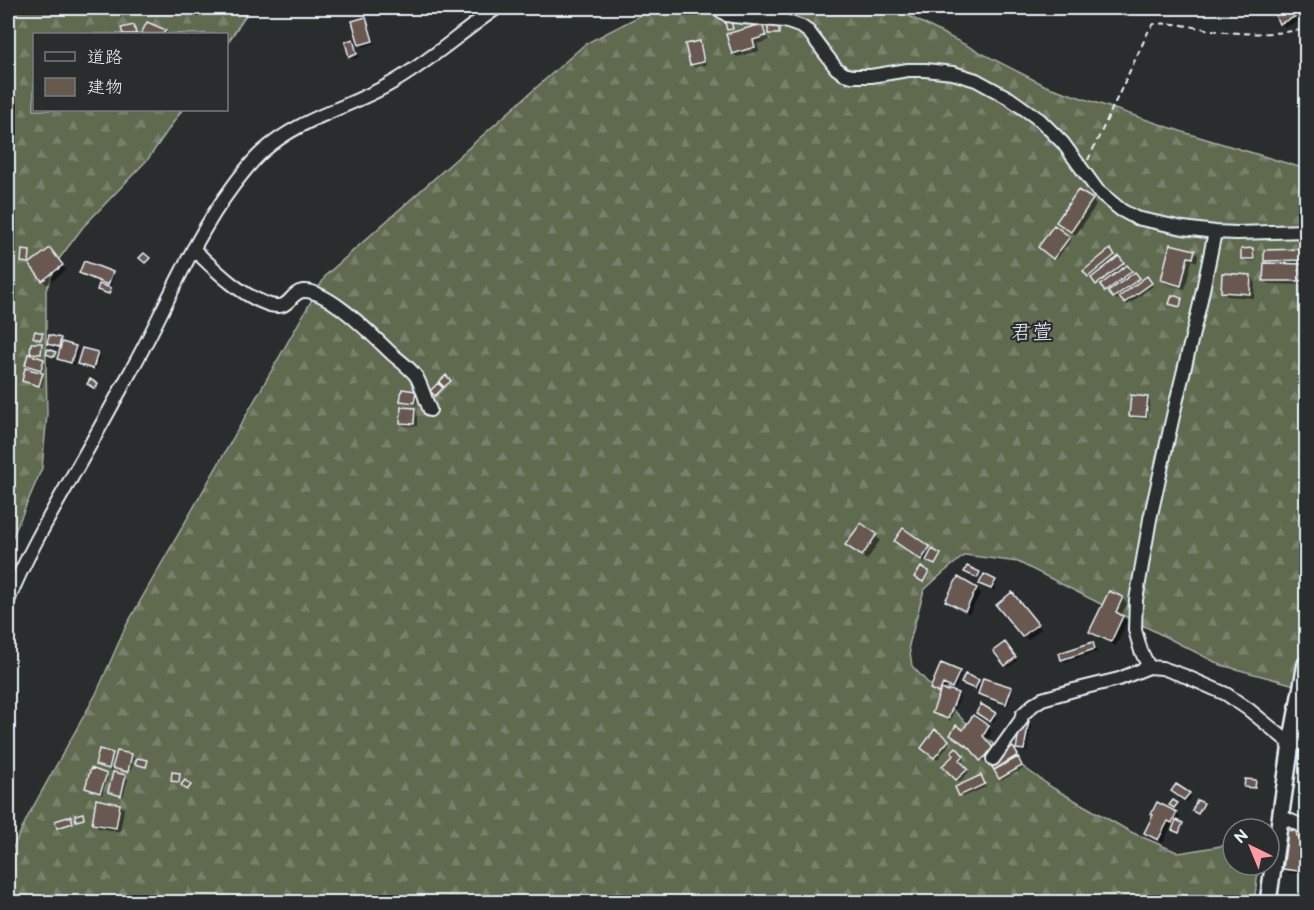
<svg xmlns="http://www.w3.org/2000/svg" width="1314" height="910" font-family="'Balsamiq Sans','Klee One',sans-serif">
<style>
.forest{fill:url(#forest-firs);stroke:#a4aea4;stroke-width:1.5}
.shadow{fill:#0007}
.building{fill:#68594f;stroke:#e8f1f8;stroke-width:1.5}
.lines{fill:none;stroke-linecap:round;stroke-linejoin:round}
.minor-casing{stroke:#e8f1f8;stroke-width:16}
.tertiary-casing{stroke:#e8f1f8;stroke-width:20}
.path{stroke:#e8f1f8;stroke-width:2;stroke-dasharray:6 4.5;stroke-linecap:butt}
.minor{stroke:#2a2d2e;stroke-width:12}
.tertiary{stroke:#2a2d2e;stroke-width:15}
.labels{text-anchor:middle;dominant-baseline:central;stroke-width:4.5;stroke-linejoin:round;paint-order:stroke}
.quarter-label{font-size:21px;fill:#e8f1f8;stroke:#2a2d2e}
</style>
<defs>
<pattern id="forest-firs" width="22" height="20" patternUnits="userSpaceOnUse" patternTransform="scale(1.5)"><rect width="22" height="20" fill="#606a50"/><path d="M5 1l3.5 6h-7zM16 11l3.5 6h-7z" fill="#77806a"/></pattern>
</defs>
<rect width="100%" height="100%" fill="#2a2d2e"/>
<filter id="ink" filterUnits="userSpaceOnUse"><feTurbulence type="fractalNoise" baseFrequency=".0167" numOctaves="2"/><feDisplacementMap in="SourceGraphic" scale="12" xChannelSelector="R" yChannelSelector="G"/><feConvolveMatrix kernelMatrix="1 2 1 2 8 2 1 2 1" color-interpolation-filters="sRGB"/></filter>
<g filter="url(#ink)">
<path class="forest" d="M8 8H252L249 10 227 44 226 34H34V110H182L148 159 83 227 59 259 46 290V365L47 414 42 468 8 548Z
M655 8H886L909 16 1046 86 1186 133 1306 169V688L1221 665 1018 562 965 555 944 572 924 590 909 645 912 666 963 720 1022 766 1053 788 1131 832 1179 853 1233 844V865H1259L1254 902H8V858L28 816 96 694 126 626 326 275 585 44Z"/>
<path class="shadow" d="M353 8H365L357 12Z
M1274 8H1306V18L1285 27 1280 23Z
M366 18 368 21 375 43 363 47 360 44Z
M147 24 165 31 168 34H143Z
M762 26 766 30 769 40 757 44 759 51 737 57 733 53Z
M352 41 355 43 359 57 353 59 351 56Z
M699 43 702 45 706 65 694 67 691 64Z
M1092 200 1096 205 1076 235 1058 222Z
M1069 238 1071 240 1056 260 1042 249Z
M1253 250 1255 252 1256 261H1245L1243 259Z
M1110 251 1117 259 1121 260 1141 282 1149 281 1153 286 1128 305 1121 297 1117 300 1110 292 1109 293 1102 285 1100 286 1085 271Z
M1194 251 1198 255 1197 262 1192 260 1185 289 1167 284 1162 280Z
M1303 251 1306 253V262L1300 263 1306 269V285L1269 284 1265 280 1270 265 1266 260Z
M54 255 66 270 47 285 31 264Z
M81 273H112L114 276 110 286 84 276Z
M1251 277 1255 281 1254 298 1227 296 1222 292Z
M60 339 61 343 76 348 78 350 74 365 61 361 59 358 62 348 49 344Z
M97 354 100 356 95 370 82 366 79 364Z
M43 360 46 363 43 372 30 368 27 365Z
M42 374 44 377 42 387 26 383 24 381Z
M415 392 418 395 416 405 404 403 402 400Z
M1147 398 1150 401 1148 419 1133 418 1131 415Z
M415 409 417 412V426H404L401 423Z
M861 525 880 540 867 560 851 549Z
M903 530 940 556 936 565 928 561 926 564 896 541Z
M995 581 997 584 994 591 981 584Z
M977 589 981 593 969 614 951 605 947 600Z
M1016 598 1041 629 1028 640 1024 636Z
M1122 598 1127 603 1121 616 1127 621 1116 646 1095 636 1091 632Z
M1092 643 1095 646 1097 652 1065 662 1063 659Z
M1007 646 1018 660 1008 667 1006 665Z
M959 672 961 675 955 689 946 685 943 691 957 694 960 697 950 721 936 715 934 713 941 694 932 688Z
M978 681 982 685 1011 689 1013 691 1008 706 982 697 979 694 980 692 965 685 962 683Z
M980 715H995L997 717 993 723Z
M1028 722 1031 725 1027 752 1020 751 1018 748Z
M988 727 992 731 987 741 998 754 986 764 975 751 956 739 963 732Z
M948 741 950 743 937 760 925 750Z
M956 750 965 759 961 764 969 772 959 782 945 766 956 755Z
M1015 752 1019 758 1018 760 1023 769 1002 780 991 762Z
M113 754 117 758 131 756 134 758 131 771 115 767V769L113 767 112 771 99 767 97 765Z
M106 775 108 777 102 795 89 790 86 787Z
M125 777 128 779 123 797 112 794 109 792Z
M980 777 986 787 963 797 961 795Z
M1176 793 1189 794 1191 797 1187 802Z
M120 805 124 809 120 832 98 828 93 823Z
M1176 813 1180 817 1178 823 1183 826 1180 833 1175 831V825L1172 824 1163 843 1150 837 1146 833Z
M1295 833 1306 843V875L1289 873 1284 868Z"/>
<path class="building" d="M1272 8H1306V12L1279 24Z
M366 17 373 41 359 45 352 21Z
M730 17 733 29 727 30 724 18Z
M147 22 166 30 163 34H141Z
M762 24 766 36 753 40 755 47 732 54 726 34Z
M134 25 136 34H123L121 28Z
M779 25V34H768V26Z
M353 39 357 54 349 57 345 42Z
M700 41 704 62 690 65 685 44Z
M1078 190 1093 199 1071 232 1056 222Z
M1054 225 1070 237 1053 259 1038 247Z
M1170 244 1195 250 1193 258 1188 257 1181 286 1161 280Z
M50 248 63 265 42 281 29 264Z
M1253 248 1254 259H1241V249Z
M1110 249 1115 255 1088 277 1083 271Z
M1304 249V260L1264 261V250Z
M22 250 30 251 29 263 21 262Z
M144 253 150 258 145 263 139 258Z
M1119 256 1124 263 1096 285 1091 278Z
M84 261 113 272 108 285 79 273Z
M1264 263 1304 264 1303 281H1263Z
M1127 265 1132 271 1105 292 1100 285Z
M1135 272 1140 278 1113 298 1108 292Z
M1222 273 1251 275 1250 294 1221 292Z
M1147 276 1152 283 1124 303 1119 297Z
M99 284 111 288 109 294 97 290Z
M1172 295 1182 298 1180 307 1169 304Z
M35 331 43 333 40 340 33 337Z
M49 335 61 338 59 347 47 344Z
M62 342 76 346 71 363 57 359Z
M31 343H42L41 354 30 353Z
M82 348 98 352 93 369 77 364Z
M48 349 56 352 54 357 46 354Z
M28 354 44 359 41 370 25 365Z
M25 368 43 373 39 386 22 381Z
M446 375 451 381 444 387 439 382Z
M90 379 98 384 95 389 87 384Z
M438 383 443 388 435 396 430 391Z
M402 389 416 391 414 403 400 401Z
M1131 395 1148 397 1146 417 1129 416Z
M401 407 415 408 414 424 400 423Z
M861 523 877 534 862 556 845 545Z
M903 528 930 547 921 560 894 541Z
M932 549 941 554 935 565 926 561Z
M967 566 980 572 977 578 964 572Z
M921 567 929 571 923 582 914 577Z
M984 574 996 580 991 589 979 584Z
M958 577 977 588 965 611 945 601Z
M1109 591 1123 597 1116 612 1123 616 1111 642 1089 632Z
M1012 592 1038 624 1022 637 996 605Z
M1005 642 1016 657 1005 666 993 651Z
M1093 642 1095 649 1061 660 1059 653Z
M941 663 960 671 952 688 943 684 939 693 930 689Z
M965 674 979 680 975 689 961 683Z
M983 678 1012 687 1006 704 978 694Z
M941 689 948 691V689L958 693 948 719 932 713Z
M981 704 996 713 990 722 976 713Z
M973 715 989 726 983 736 994 749 980 761 970 748 950 735 956 725 963 730Z
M1021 720 1029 721 1024 750 1016 749Z
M935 729 949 740 934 758 921 748Z
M956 747 964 756 959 760 968 769 956 780 942 766 954 755 951 752Z
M1013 747 1018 755 994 770 989 762Z
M99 749 113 753 109 769 95 765Z
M117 751 132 754 128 772 112 768Z
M1018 757 1022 766 999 779 994 770Z
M137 758 148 760 146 767 135 764Z
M91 768 107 774 100 793 85 788Z
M113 772 126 775 121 796 108 792Z
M172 772 180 773 179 782 171 781Z
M981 775 985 784 959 796 955 787Z
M1245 779 1256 780 1255 788 1244 787Z
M185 780 191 785 187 790 181 785Z
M1176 784 1190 793 1184 800 1171 791Z
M96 799 120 804 116 828 92 824Z
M1173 800 1178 803 1174 808 1169 805Z
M1197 800 1204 803 1198 814 1192 811Z
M1157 802 1177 812 1172 823 1168 821 1158 840 1144 833 1153 815 1151 814Z
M83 813 84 819 76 821 75 815Z
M71 816 73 823 57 828 55 821Z
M1176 820 1183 823 1179 833 1172 830Z
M1287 830 1296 831 1297 836 1303 838 1304 845H1306V872L1283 869 1287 839Z"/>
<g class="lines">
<defs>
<path id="minor" d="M717 8 727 15 733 16 785 21 802 27 809 32 836 68 844 74 852 76H871L908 70H925L953 73 976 80 1009 98 1040 120 1063 143 1098 191 1121 210 1136 218 1183 228 1215 232 1237 233 1306 231
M193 249C214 268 235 291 262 302 292 315 287 293 303 291 328 289 374 337 392 354 399 360 410 368 416 376 422 386 425 399 430 410
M8 601C27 554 52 512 77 468 96 435 114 402 132 369 166 308 191 242 233 186 242 174 251 162 262 152 300 118 348 108 390 84 428 63 461 32 497 8
M1149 667 1141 651 1135 630 1136 600 1150 519 1175 407 1200 304 1215 232
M993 759 1021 720 1022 715 1033 705 1042 699 1074 690 1119 679 1149 667 1162 668 1185 676 1226 694 1248 709 1291 744 1306 743
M1280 816 1298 824 1306 829"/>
<path id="tertiary" d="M1268 902 1291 744 1306 664"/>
</defs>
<use href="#minor" class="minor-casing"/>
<use href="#tertiary" class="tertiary-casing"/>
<path class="path" d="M1088 160 1150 28 1154 24C1176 22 1197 28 1219 31 1244 35 1281 34 1306 29"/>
<use href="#minor" class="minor"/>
<use href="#tertiary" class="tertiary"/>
</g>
</g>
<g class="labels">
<g class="quarter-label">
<text x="1032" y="332">君萱</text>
</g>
</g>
<rect width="1314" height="910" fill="none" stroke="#2a2d2e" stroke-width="30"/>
<rect x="15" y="15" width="1284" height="880" fill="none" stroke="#e8f1f8" stroke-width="2" filter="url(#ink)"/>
<rect x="33" y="33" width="195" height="78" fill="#2a2d2e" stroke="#767b7f" stroke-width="1.5"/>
<rect x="45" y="52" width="30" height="9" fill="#2a2d2e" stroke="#767b7f" stroke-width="1.5"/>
<text x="87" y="63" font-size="18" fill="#e8f1f8">道路</text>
<rect x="45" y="78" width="30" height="18" fill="#68594f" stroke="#767b7f" stroke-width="1.5"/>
<text x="87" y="93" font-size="18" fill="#e8f1f8">建物</text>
<g transform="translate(1251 847) rotate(317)"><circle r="28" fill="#2a2d2e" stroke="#767b7f" stroke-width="1.5"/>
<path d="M0-4.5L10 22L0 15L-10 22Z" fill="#ff9aa2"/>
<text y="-9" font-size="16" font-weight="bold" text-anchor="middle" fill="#e8f1f8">N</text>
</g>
</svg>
